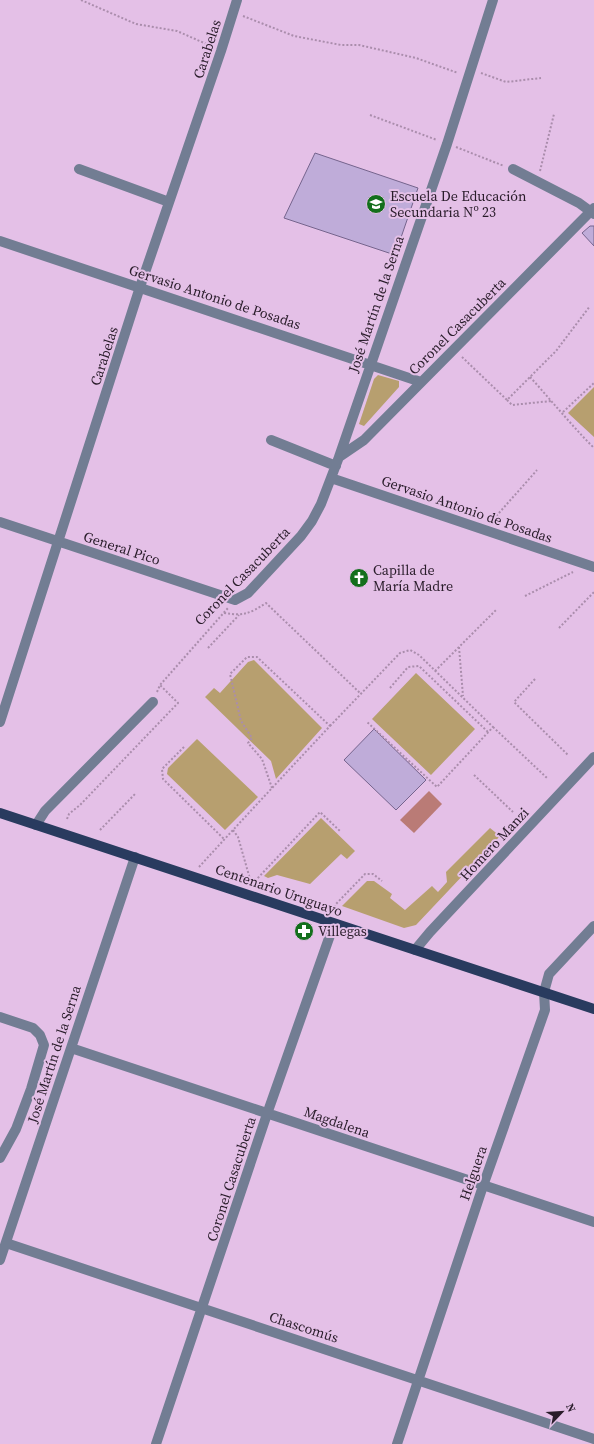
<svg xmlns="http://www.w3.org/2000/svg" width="594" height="1444" font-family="'Source Serif 4',serif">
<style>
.green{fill:#b79f6f}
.water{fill:#ba7b76}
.building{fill:#bfacd9;stroke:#75648d}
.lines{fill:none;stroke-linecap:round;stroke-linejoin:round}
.path{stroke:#aa8dac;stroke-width:2;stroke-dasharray:2 2;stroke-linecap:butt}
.minor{stroke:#727d93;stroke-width:10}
.major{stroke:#293b5f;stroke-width:10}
.labels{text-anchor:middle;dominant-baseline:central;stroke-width:4;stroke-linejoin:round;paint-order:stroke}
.street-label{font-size:14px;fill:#291c2a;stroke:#e4c0e7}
.poi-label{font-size:14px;fill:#291c2a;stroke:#e4c0e7;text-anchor:start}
</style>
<rect width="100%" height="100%" fill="#e4c0e7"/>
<path class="green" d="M378 375 399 381V387L364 426 359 424 374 379Z
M594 387V437L568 413Z
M254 660 322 728 276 779 271 761 205 697 214 688 220 693 248 662Z
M416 673 475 729 431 775 372 719Z
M197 739 258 797 225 830 167 774 168 768Z
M321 818 355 851 347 859 341 854 310 884 277 875 268 878 264 876Z
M490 828 500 836 416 925 404 928 342 906 367 881H374L392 894 390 898 405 910 432 886 438 892 447 882 446 872Z"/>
<path class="water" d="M429 791 442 804 414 833 400 820Z"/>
<path class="building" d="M315 153 418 188 395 255 284 218Z
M590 226H594V246L582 233Z
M374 729 426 780 396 810 344 760Z"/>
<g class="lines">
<path class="path" d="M81 0 136 24 177 31 211 46
M243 16 294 36 341 45H359L416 58 458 73
M481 73 506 82 541 78
M370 115 437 140
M456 147 504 166
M540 171 554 114
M462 357 507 400 556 351 590 306
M530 377C552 401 571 425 594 448
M507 400 512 405 551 401
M563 412 594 383
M491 522 537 470
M525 596 573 572
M224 613C244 616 249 614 266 603L360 693
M559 628 594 592
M459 647 463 696
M208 648 239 615
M435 671 497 609
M535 679 514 702 568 755
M390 688 408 667 419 666 488 732
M157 692 160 685 228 608
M330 726 400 653 410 650 419 655 493 727 437 787 367 722
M493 727 547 778
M184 747 162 769 163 779 224 839
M474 775 513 812
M67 819 69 814 80 805 178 703 160 685
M100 830 136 793
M233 830 238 837 250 879
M199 867C242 820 286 773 330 726L257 657H247L230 674 241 721 252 738 248 743 262 759 272 788
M255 881 320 812 340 831
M333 911 336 904 365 874H373L382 881"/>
<path class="minor" d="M79 169 169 202
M513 169 579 203 594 214
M0 241 421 382
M271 440 336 466
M339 457 447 144 493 0
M331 478 594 567
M0 522 235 600 248 593 301 536 312 521 321 504 339 457 364 440 594 208
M0 722 140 287 221 51 237 0
M36 825 45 811 153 702
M415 950 430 932 594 757
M0 1017 33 1028 40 1035 44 1045 31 1089 16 1129 0 1158
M71 1048 594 1222
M6 1243 594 1439
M0 1260 135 857
M156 1444 267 1114 334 924
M397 1444 483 1186 545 1010 544 992 549 974 594 926"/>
<path class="major" d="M0 813 594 1009"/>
</g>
<defs>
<symbol id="school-disc" viewBox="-11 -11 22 22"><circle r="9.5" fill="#136f1c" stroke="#e4c0e7"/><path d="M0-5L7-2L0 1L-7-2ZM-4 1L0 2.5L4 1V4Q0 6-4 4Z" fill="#fff"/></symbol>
<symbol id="church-disc" viewBox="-11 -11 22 22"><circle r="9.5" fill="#136f1c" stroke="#e4c0e7"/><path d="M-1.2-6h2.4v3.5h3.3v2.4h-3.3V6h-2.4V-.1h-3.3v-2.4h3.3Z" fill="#fff"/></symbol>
<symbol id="pharmacy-disc" viewBox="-11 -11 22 22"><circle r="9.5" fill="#136f1c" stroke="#e4c0e7"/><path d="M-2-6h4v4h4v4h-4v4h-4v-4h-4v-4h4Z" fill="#fff"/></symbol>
</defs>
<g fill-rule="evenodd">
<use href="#school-disc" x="365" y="193" width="22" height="22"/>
<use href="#church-disc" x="348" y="567" width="22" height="22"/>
<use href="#pharmacy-disc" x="293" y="920" width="22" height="22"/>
</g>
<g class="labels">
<g class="street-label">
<text transform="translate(207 49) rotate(-72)">Carabelas</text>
<text transform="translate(215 297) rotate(18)">Gervasio Antonio de Posadas</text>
<text transform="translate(376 304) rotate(-71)">José Martín de la Serna</text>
<text transform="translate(457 326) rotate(-45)">Coronel Casacuberta</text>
<text transform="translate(104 356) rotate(-72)">Carabelas</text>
<text transform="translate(467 509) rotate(19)">Gervasio Antonio de Posadas</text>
<text transform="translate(122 548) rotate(18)">General Pico</text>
<text transform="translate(242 576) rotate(-46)">Coronel Casacuberta</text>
<text transform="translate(494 844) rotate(-47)">Homero Manzi</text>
<text transform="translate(279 890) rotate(19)">Centenario Uruguayo</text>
<text transform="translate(54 1054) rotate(-72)">José Martín de la Serna</text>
<text transform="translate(337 1122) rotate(19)">Magdalena</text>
<text transform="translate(473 1173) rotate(-71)">Helguera</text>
<text transform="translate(231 1179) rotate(-72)">Coronel Casacuberta</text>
<text transform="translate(304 1327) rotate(18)">Chascomús</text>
</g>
<g class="poi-label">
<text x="390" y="196">Escuela De Educación<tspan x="390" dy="16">Secundaria Nº 23</tspan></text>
<text x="373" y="570">Capilla de<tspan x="373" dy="16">María Madre</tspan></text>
<text x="318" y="931">Villegas</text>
</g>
</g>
<g transform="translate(562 1412) rotate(65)" stroke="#e4c0e7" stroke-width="3" paint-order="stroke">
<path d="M0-3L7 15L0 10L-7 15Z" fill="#291c2a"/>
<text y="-6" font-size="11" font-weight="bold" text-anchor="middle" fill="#291c2a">N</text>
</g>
</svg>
